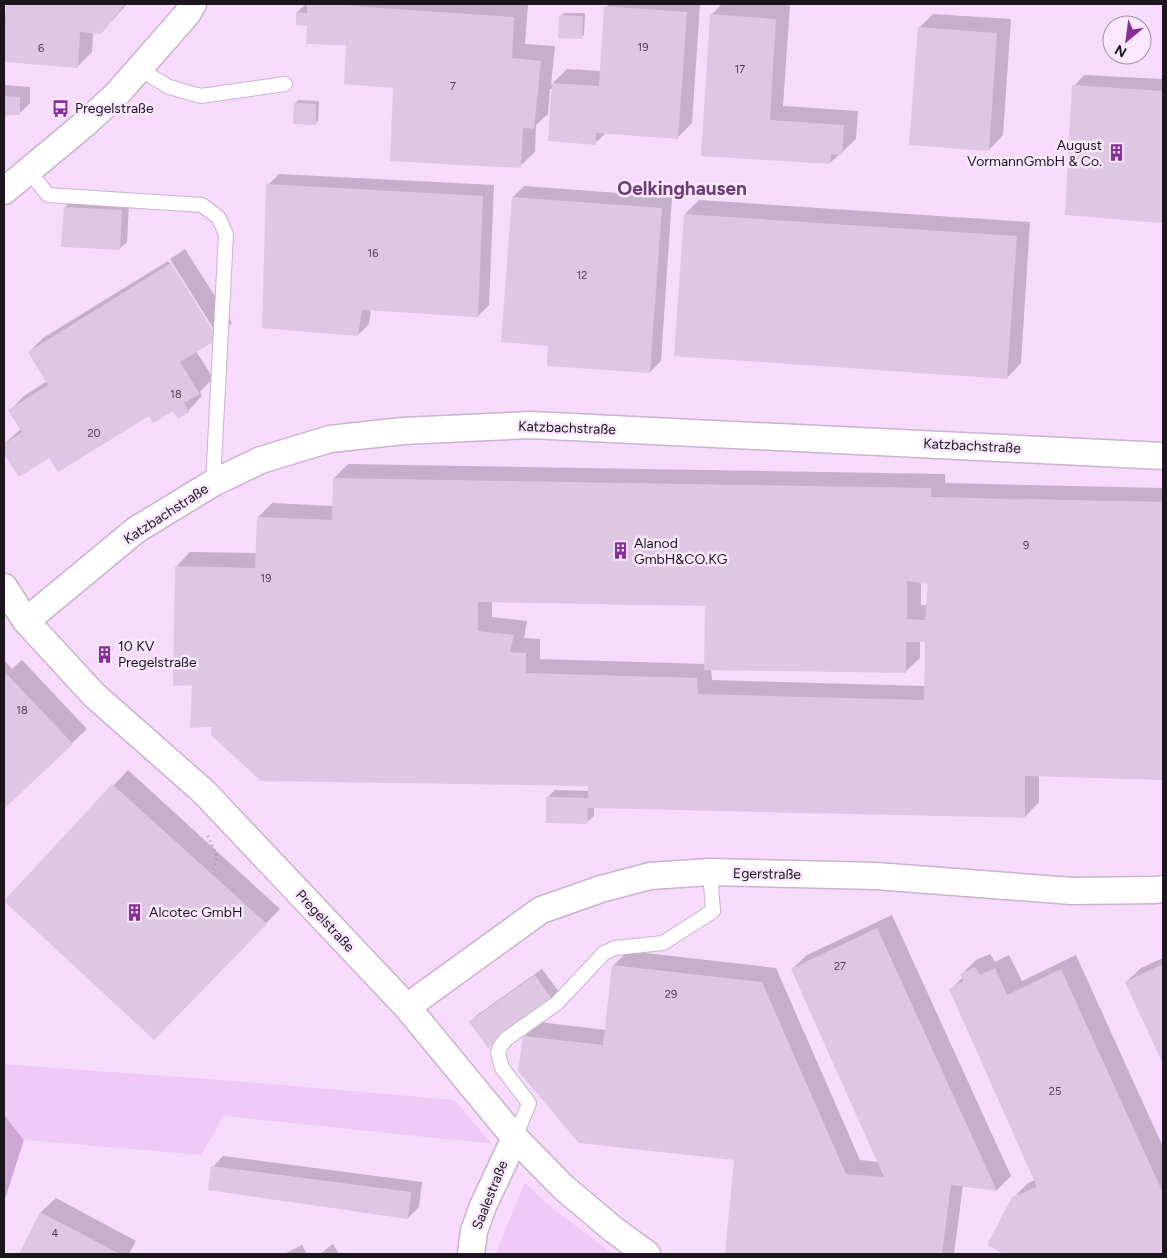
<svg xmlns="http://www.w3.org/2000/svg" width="1167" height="1258" font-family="Figtree,sans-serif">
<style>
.built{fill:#f7dbfd;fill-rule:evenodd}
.green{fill:#efcaf7}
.forest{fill:#cea7d6}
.shadow{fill:#0003;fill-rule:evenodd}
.building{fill:#dec7e2;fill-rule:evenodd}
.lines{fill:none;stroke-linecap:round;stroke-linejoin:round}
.service-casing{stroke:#c9b3cd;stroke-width:16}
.minor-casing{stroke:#c9b3cd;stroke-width:29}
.path{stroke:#a496a7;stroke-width:3;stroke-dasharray:1 4;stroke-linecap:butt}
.service{stroke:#fff;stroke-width:14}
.minor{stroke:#fff;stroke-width:26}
.labels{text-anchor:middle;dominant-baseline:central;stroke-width:5;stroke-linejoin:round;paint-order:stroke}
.number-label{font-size:11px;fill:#4c424f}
.poi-label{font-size:14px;fill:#1c151e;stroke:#f9e7fd;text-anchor:start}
.street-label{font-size:14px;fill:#1c151e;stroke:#f9e7fd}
.district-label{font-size:19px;font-weight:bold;fill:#6b3e74;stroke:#f9e7fd}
</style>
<rect width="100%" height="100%" fill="#f9e7fd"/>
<path class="built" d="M4 4H1163V1254H613L545 1202 525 1182 495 1254H4V1202L24 1140 200 1155 224 1116 492 1144 236 1081 4 1064ZM1112 25H1142V55H1112Z"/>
<path class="green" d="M4 1064 236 1081 454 1100 492 1144 224 1116 201 1155 24 1140 4 1115Z
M525 1182 545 1202 613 1254H495Z"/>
<path class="forest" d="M4 1115 24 1140 4 1202Z"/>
<path class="shadow" d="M7 4H127L101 33 93 32 92 52 77 67 4 61V15H6Z
M306 4H528L525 44 555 46 551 85 567 69 601 71 606 7 609 4H700L692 123 677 138 606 133 595 143 552 89H550L548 114 536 125 535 152 520 166 394 87 347 43 309 25 297 12Z
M722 4 790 5 783 106 858 111 856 139 830 163 702 154 711 15Z
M564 13H585L584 35 581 38 560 16Z
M933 14 1011 19 1003 135 989 150 919 28Z
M1084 75 1163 79V221L1066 214 1074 86Z
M4 85 30 87V103L19 114H8L4 117Z
M298 100 319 101 318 121 315 124 295 103Z
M279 174 494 185 489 305 478 316 371 309 369 324 358 335 268 185Z
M524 186 672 197 661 361 650 372 550 344 513 197Z
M72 200 129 203 127 242 119 249 65 207Z
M699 200 1030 222 1021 363 1007 378 685 214Z
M185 249 232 323 218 338 196 351 213 378 200 392 202 396 188 411 173 409 149 414 50 456 19 475 4 451V444L21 429 9 411 24 396 47 381 29 352 43 338 168 261 215 336H218L170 259Z
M348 464 945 474V483L1163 488V779L1039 775V802L1025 817 594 807V816L586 823 548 797 555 790 589 791V785L212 726 193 684 176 567 190 552 257 553 258 517 272 503 333 506 334 478ZM921 582 929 583 927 605H921ZM492 601 707 605 705 664 540 659V639L524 638 527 621 492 617ZM920 641H926V686L712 680 711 669 905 672 920 658Z
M108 645 113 649 108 656 104 648Z
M4 660 12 669 22 660 87 729 4 807Z
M128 770 280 909 153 1038 5 900Z
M892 915 1011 1176 997 1190 963 1185 954 1254H726L735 1159 525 1036 539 1022 606 1030 613 966 628 951 776 968 860 1160 879 1162 792 969 807 955Z
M990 954 995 962 1009 955 1022 981 1076 955 1163 1147V1254H1007L989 1244 1013 1198 1028 1183 1035 1180 950 990 962 978 961 975 976 960Z
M1163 958V1061L1126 982 1141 968Z
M542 969 560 993 552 1000 470 1022 477 1015Z
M223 1156 422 1182 419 1207 408 1218 213 1167Z
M56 1198 136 1241 129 1254H21L41 1212Z
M333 1244 339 1254H320Z
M302 1245 307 1254H284Z"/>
<path class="building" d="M6 4H125L101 34 80 32 78 68 4 62Z
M307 4H351V6L514 17 512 58 541 61 534 129 523 128 521 168 390 161 393 88 344 84 346 45 306 44 307 26 296 25V12L307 13Z
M604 6 687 12 678 139 596 133V145L548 141 552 83 599 86Z
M710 14 776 19 770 120 844 125 842 155 831 154 830 164 701 156Z
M559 15 583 16 582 39 558 38Z
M918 27 997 33 989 151 909 145Z
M1072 85 1163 91V223L1065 215Z
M4 96 20 97V115H8L4 119Z
M294 103 316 104V125L293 124Z
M266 184 483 196 478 317 362 310 358 336 262 328Z
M512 197 662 208 650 373 547 366 548 346 501 342Z
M64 207 122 210 120 250 61 247Z
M684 214 1017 236 1007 379 674 356Z
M171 263 218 339 180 362 200 394 184 403 189 412 178 419 173 411 153 423 149 416 58 472 49 458 19 477 4 454V444L22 432 8 410 48 385 28 352Z
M333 478 931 488V497L1163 502V780L1025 776V818L588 808 587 824 546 823V797L588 798V786L261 781 211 735V727L190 728 192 685 173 686 175 566 255 568 257 517 332 520ZM907 581 928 584 925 620 907 619ZM478 602 705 606 704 670 906 673V642H925L924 700 698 694 697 678 526 673V653L510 652 514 635 478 631Z
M104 647 111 653 105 661 97 655Z
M6 673 73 744 4 809V676Z
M112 784 267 924 154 1040 4 901Z
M877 928 997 1191 951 1185 942 1254H725L734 1160 579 1143 518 1071 523 1036 603 1045 612 965 762 982 846 1174 884 1177 791 969Z
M1163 964V1064L1125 982Z
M975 967 980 975 995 968 1007 995 1061 969 1163 1193V1254H1004L987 1245 1012 1197 1037 1187 949 989 963 981 960 974Z
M535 975 553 1001 488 1048 469 1022Z
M211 1166 411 1192 408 1219 208 1190Z
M40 1212 120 1254H19Z"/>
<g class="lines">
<defs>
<path id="service" d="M139 69 169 87 201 96 285 84
M28 170 48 195 202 205 218 217 226 234 213 483
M515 1138 529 1103 502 1068 498 1053 500 1047 506 1039 557 1003 604 953 615 948 663 943 713 911 710 872"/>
<path id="minor" d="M4 191 87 122 117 94 187 14 193 4
M4 587 26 621 94 695 204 792 407 1007 515 1138 563 1187 614 1230 647 1254
M26 621 136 530 213 483 261 460 330 439 403 431 531 425 1163 456
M407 1007 541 910 601 889 650 876 710 872 876 876 1072 891 1156 890 1163 889
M471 1254 474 1231 483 1206 515 1138"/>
</defs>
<use href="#service" class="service-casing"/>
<use href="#minor" class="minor-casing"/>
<path class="path" d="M208 836 217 856 213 870"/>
<use href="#service" class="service"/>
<use href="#minor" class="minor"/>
</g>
<defs>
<symbol id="bus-bare" viewBox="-9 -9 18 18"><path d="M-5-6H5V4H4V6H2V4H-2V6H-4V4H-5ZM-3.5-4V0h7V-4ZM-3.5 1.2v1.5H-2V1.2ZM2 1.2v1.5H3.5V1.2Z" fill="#882e9a" stroke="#f9e7fd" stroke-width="2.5" paint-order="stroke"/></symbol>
<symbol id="building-bare" viewBox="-9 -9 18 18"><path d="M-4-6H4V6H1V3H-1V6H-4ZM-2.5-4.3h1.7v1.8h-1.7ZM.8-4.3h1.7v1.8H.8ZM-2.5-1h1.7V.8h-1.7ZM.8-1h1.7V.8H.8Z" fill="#882e9a" stroke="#f9e7fd" stroke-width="2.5" paint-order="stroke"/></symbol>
</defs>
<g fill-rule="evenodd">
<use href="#bus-bare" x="48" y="96" width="25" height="25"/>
<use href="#building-bare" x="1104" y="140" width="25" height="25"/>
<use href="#building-bare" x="608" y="538" width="25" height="25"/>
<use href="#building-bare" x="92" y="642" width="25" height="25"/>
<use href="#building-bare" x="122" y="900" width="25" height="25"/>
</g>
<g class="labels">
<g class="number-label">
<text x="643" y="47">19</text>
<text x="41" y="48">6</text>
<text x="740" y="69">17</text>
<text x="453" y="86">7</text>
<text x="373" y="253">16</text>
<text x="582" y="275">12</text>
<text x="176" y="394">18</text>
<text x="94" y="433">20</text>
<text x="1026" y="545">9</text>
<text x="266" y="578">19</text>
<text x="22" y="710">18</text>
<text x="840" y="966">27</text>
<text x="671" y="994">29</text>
<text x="1055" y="1091">25</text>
<text x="55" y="1233">4</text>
</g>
<g class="poi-label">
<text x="75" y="108">Pregelstraße</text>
<text x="1102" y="145" text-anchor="end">August<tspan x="1102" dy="16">VormannGmbH &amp; Co.</tspan></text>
<text x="634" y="543">Alanod<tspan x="634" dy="16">GmbH&amp;CO.KG</tspan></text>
<text x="118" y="646">10 KV<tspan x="118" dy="16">Pregelstraße</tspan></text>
<text x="149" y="912">Alcotec GmbH</text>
</g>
<g class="street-label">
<text transform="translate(567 428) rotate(2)">Katzbachstraße</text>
<text transform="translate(972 446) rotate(3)">Katzbachstraße</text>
<text transform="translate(166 514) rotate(-33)">Katzbachstraße</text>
<text transform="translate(767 874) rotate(1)">Egerstraße</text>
<text transform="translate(325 921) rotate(47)">Pregelstraße</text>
<text transform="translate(490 1195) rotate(-68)">Saalestraße</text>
</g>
<g class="district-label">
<text x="682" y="188">Oelkinghausen</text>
</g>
</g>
<rect width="1167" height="1258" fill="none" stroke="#1c151e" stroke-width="10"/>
<g transform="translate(1127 40) rotate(209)"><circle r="24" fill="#f9e7fd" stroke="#a193a4"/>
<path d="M0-4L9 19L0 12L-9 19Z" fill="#882e9a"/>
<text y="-8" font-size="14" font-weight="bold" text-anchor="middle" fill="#1c151e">N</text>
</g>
</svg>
